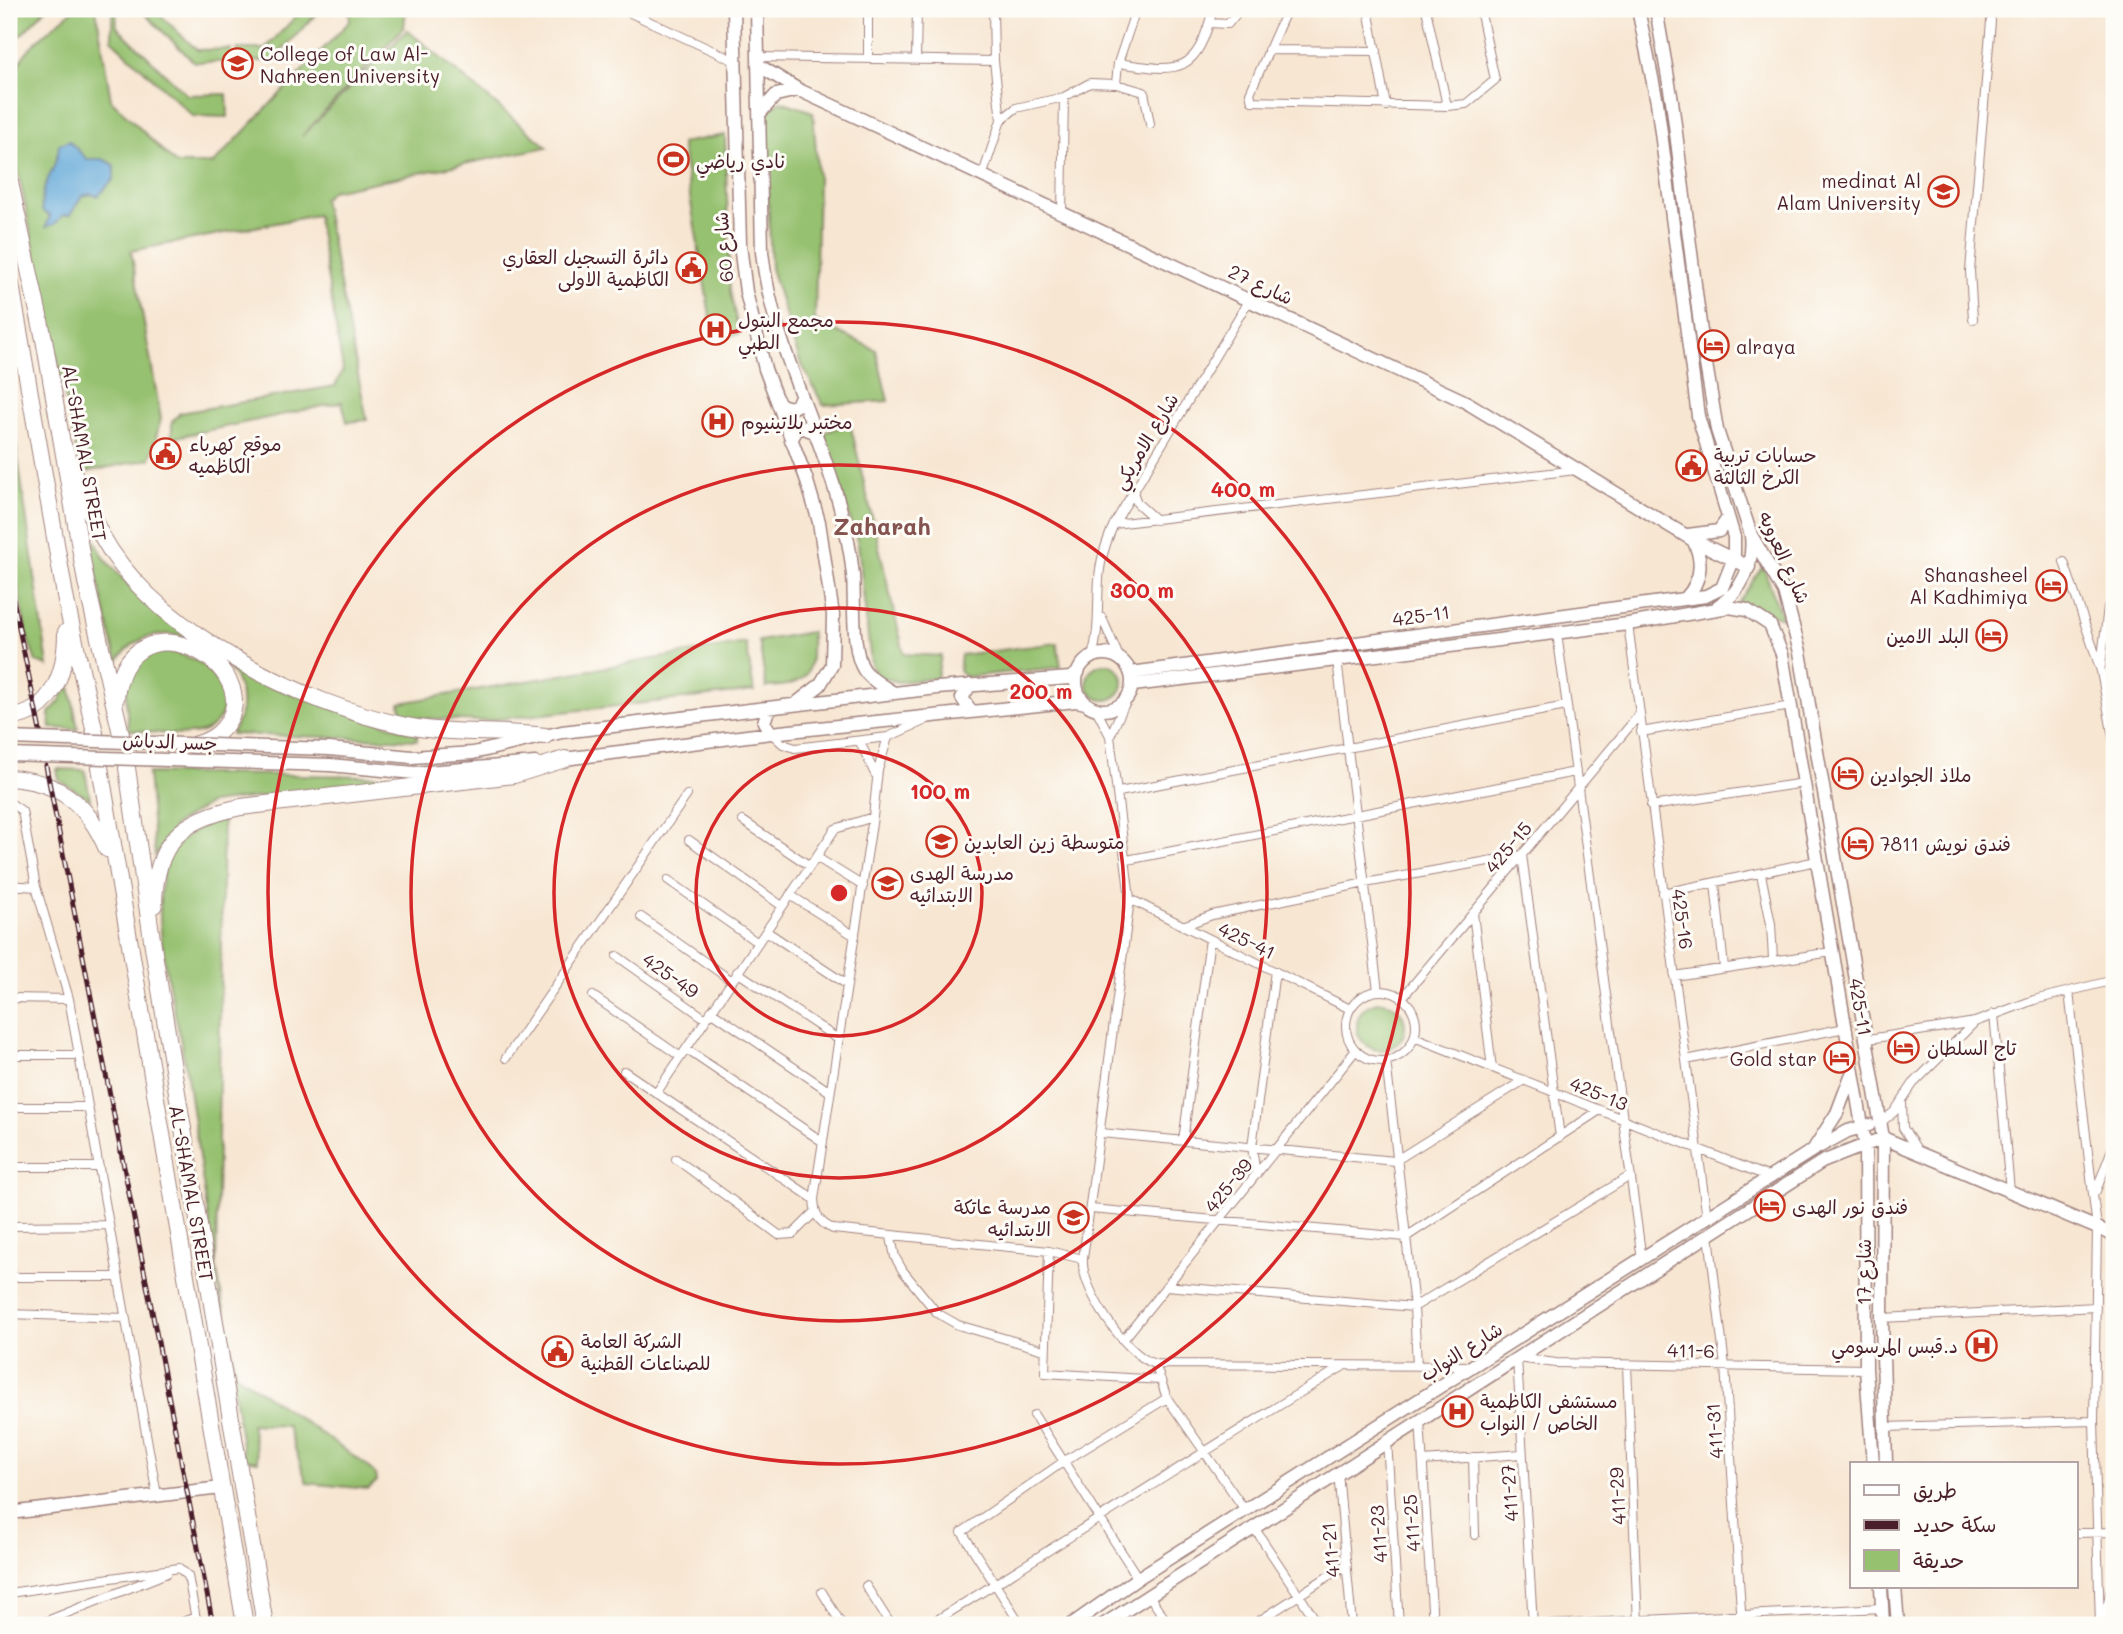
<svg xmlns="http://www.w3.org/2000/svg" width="2123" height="1634" font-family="Mali,'Playpen Sans Arabic',sans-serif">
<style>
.green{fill:#96c16f;stroke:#70704d;stroke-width:2}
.water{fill:#62a8d8;stroke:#566482;stroke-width:2}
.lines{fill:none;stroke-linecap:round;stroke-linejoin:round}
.street-casing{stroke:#a0827e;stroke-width:10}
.secondary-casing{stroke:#a0827e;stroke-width:15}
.highway-casing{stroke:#a0827e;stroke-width:18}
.street{stroke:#fff;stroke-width:8}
.secondary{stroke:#fff;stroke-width:12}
.highway{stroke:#fff;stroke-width:16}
.rail-casing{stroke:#4a1f2b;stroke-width:5}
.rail{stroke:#fdfcf7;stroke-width:2.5;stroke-dasharray:8;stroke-linecap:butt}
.secondary-bridge-casing{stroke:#a0827e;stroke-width:15;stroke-linecap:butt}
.secondary-bridge{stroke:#fff;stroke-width:12}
.ring{fill:none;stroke:#d62828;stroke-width:3.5}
.labels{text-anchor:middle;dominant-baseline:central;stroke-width:6;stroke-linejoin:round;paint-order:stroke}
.poi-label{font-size:19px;fill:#4a1f2b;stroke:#fdfcf7;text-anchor:start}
.street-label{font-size:19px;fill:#4a1f2b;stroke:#fdfcf7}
.quarter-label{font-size:23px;font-weight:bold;fill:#84524f;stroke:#fdfcf7}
.centre{fill:#d62828;stroke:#fdfcf7;stroke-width:3.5}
.ring-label{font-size:21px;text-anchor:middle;font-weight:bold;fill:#d62828;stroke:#fdfcf7;stroke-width:6;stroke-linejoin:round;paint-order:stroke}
</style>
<rect width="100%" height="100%" fill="#fdfcf7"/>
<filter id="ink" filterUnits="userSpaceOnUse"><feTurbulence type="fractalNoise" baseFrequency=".0143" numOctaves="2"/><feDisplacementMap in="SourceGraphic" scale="14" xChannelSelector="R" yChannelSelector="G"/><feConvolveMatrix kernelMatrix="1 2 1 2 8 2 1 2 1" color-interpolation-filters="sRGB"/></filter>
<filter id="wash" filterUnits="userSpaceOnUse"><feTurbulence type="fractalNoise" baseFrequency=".00686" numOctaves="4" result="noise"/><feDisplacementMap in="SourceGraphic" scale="28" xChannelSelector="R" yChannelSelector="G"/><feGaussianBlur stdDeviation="1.57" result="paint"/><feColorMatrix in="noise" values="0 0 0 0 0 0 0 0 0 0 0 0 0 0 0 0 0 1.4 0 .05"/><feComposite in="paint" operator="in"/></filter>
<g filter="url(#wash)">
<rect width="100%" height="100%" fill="#f7e6d2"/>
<path class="green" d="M9 9H46L21 35 9 41Z
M74 9H96L111 100 176 164H213L350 21 349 9H406L404 27 302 136 407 30 547 147 331 191 323 199 367 420 347 422 342 402 172 438V422L180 413 335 386 343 370 317 215 131 251 161 419 150 459 81 473 9 128C9 56 23 53 74 9Z
M112 9H116L117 27 187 95 227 94 228 117 193 116 112 40Z
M144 9H154L197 50 231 49V62H194L144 13Z
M303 9H321L272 61H237V49H265Z
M781 101 813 112 818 177 815 321 876 350 888 401 823 405 799 359 771 268 765 119 768 111Z
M725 135 730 291 739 334 714 340 681 143Z
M9 397 48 666 36 662 27 636 9 539Z
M850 423 904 654 941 656 937 678 898 682 877 676 871 664 858 544 823 433Z
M91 533 105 559 145 604 270 686 417 734V740L231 734C276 671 163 591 117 662L87 534Z
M1763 566 1782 618 1738 603Z
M811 632C812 674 812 685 766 687L759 641Z
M746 643 754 691 480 721 402 717 400 703Z
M1057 643 1061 667 965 677 959 671 961 655Z
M167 651C194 655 234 678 223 711 220 720 213 727 205 731 184 739 151 731 129 730 124 696 120 653 167 651Z
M1087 682a18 18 0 1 1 36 0a18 18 0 1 1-36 0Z
M69 681 78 729 51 728 49 713 60 701Z
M57 769 85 770 90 799 59 780Z
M148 773 379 776 382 779 380 782 211 803 176 824 155 856Z
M223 818 216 1266 236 1374 366 1465 376 1475 377 1481 368 1489 307 1483 287 1426 251 1424 258 1461 244 1459C224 1332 207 1204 187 1076 178 1012 148 930 165 866 173 839 199 827 223 818Z
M1357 1026a24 24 0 1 1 48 0a24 24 0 1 1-48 0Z"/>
<path class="water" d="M69 141 87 159H103L114 165V179L98 196 91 194 82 196 70 215H63L55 224 46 227 50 216 42 211C39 183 58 170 59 144Z"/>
</g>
<g filter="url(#ink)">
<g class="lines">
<defs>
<path id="street" d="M622 9 735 61
M993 9 994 61 1001 120
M1287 9 1250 93 1252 101 1447 106 1466 104 1495 80 1480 9
M1368 9 1386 106
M1426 9 1447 106
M1209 23 1228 24 1240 9
M1268 50 1377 51
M758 57 994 61
M868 58V9
M916 59 917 9
M1118 63C1179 72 1196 76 1213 9
M1116 84 1118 63 1136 9
M983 174 1001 120 1016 108 1064 97 1090 83 1116 84 1144 92 1150 124
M1062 214 1064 97
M1973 319 1970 271 1991 21
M1133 492 1137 503 1156 520
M1114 524 1576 470
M2064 562 2101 671 2114 743
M1102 618 1120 659
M1628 624 1707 1218
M1557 633 1642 1260
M1092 657C1100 630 1097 606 1099 579 1100 559 1106 542 1114 524L1249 300
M1337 660 1378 991
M2101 666 2108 607
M1096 709 1110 736 1130 899 1083 1259C1080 1288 1127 1357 1155 1364L1471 1366
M1641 732 1791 706
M771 733 783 744 795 748 888 737 926 720
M1110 736 1127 699
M888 737 878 770 873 817 814 1199C815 1215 818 1222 833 1229L1049 1251 1083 1259
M860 742 875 774
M1119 792 1566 706
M9 802 22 811 36 887 69 999 157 1495
M1651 806 1804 783
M743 821 810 866
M689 840 782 906
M816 857 863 886
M1127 860 1575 772
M1761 874 1771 924 1773 959
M668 880 758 943
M1715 883 1724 968
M9 885 36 887
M1663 893 1817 861
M790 895 855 936
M1130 899 1350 1009
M1473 913 1492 1068
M641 917 732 981
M1183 926 1212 915 1365 883 1522 855 1560 1137
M766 931 846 984
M617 956 706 1019
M737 972 838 1039
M1674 976 1832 952
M1346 1026a35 35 0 1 1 70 0a35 35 0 1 1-70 0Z
M2069 992 2097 1228 2094 1421 2100 1625
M593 996 681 1057
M9 998 69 999
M1402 998 1639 715
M711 1011 830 1092
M1994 1014 2010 1191
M1414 1037 1772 1178
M1869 1039 1975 1022 2034 1000 2114 980
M686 1049 823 1142
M9 1055H79
M506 1058 687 795
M1386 1060 1414 1307 1417 1366
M1686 1060 1845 1028
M624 1071 814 1199
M657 1092 835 829 873 817
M1902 1103 1903 1128 1916 1148
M9 1107H88
M1880 1123 1894 1112 1913 1084 1975 1022
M1101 1133 1395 1161 1524 1080
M1183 1141 1210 939
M676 1159 779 1235 793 1234 814 1213
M9 1167H99
M1256 1175 1252 1147 1275 971
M2096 1191 2114 1144
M1091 1209 1406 1237 1600 1110
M9 1226 109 1225
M1709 1235 1725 1366 1742 1625
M891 1237 895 1257 903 1271 937 1313 958 1325 1044 1350
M1049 1251 1045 1373 1161 1380
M9 1277H118
M1166 1286 1414 1307 1630 1176
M9 1314 125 1318
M1882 1318 2096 1307
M1124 1339 1356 1050
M1155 1364 1167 1398 1245 1510
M1627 1365 1638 1624
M1034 1415 1138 1578
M1420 1420 1433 1625
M1884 1427 2094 1421
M1387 1441 1399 1625
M1473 1457 1475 1535
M1423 1461 1522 1454
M1338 1472 1352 1625
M1253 1526 1319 1625
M2076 1533 2114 1532
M866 1586 891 1625
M822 1592 842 1625
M9 1593 179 1568 188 1576 197 1625
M1148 1594 1169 1625
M37 1625 167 1573
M175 1625 196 1617
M929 1625C1067 1540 1203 1451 1342 1367
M1021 1625 962 1532 1063 1462 1167 1398
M1253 1625 1347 1564
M1533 1625 1517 1358 1556 1363 1866 1369
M1548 1625 1882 1608
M2103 1625 2114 1577"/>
<path id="secondary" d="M734 9 740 245 746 292 765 369 806 478 819 522 833 615 832 665 820 685 798 702
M757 9 762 252C774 364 842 462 853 575 855 600 851 651 864 670 871 680 884 687 894 693
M1656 9 1672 101 1702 340 1717 430 1751 535 1784 592 1800 652 1883 1138 1882 1318 1886 1464
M758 65 799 90 1466 402 1693 540 1749 567
M760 113 776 95 798 90
M776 398 781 405 791 408 797 405 801 396
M791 440 799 426 814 432
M1688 535 1719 531 1728 518
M1685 599C1701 582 1704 561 1693 540
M1718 606C1743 591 1754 564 1751 535
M1076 682a28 28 0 1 1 56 0a28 28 0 1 1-56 0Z
M1131 673 1706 596 1722 588 1734 558V537L1698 416 1657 102 1638 9
M970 685 962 698 971 711
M1133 685 1628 624 1729 607 1747 610 1770 625 1782 654 1865 1143 1866 1369 1873 1464
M769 708 764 722 771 733
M329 749 412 757 473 753 562 732 937 688 1070 678 1078 673
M556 760 771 733 1076 701 1086 703
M330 765 415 773 535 763
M1815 1147 1837 1113 1851 1076
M9 1513 221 1488
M1881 1587 1883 1625
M1895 1587 1898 1625
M1071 1625 1138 1578 1813 1150 1848 1131 1869 1125
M1103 1625 1822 1162 1883 1138 2114 1235"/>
<path id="highway" d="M9 178 44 339 86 582 121 734
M9 273 66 601 95 733
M63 445C77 481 90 519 111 551 167 636 305 705 402 725 449 735 498 730 545 736
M116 698C128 591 261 662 229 720 221 734 210 741 194 745
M9 718C54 713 66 670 66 632
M100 767 245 1625
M127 768 154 953 265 1625
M9 778C59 781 88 804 107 849
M154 905C155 841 182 819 241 807L514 775 565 759"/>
</defs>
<use href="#street" class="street-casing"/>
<use href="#secondary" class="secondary-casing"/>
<use href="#highway" class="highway-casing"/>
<use href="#street" class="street"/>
<use href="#secondary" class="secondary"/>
<use href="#highway" class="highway"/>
<defs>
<path id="rail" d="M9 579 40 731
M46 766 213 1625"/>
</defs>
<use href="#rail" class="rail-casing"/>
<use href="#rail" class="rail"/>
<defs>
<path id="secondary-bridge" d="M9 738 329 749
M9 755 330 765"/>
</defs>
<use href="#secondary-bridge" class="secondary-bridge-casing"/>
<use href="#secondary-bridge" class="secondary-bridge"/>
</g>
</g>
<g class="ring">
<circle cx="839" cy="893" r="143"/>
<circle cx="839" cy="893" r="285"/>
<circle cx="839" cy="893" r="428"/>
<circle cx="839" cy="893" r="571"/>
</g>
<defs>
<symbol id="university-ring" viewBox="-11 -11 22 22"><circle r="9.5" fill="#fdfcf7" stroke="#c8321e" stroke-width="1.5"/><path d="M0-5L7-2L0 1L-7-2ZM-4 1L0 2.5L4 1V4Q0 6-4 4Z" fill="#c8321e"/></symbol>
<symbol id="stadium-ring" viewBox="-11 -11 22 22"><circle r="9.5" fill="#fdfcf7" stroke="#c8321e" stroke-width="1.5"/><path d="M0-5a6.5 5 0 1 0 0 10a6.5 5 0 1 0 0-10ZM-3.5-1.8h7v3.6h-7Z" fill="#c8321e"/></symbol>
<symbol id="civic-ring" viewBox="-11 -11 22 22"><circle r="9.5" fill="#fdfcf7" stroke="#c8321e" stroke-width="1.5"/><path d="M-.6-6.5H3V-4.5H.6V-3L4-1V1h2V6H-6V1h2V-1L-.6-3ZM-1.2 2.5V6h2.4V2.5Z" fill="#c8321e"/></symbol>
<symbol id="hospital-ring" viewBox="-11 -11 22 22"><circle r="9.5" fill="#fdfcf7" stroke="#c8321e" stroke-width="1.5"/><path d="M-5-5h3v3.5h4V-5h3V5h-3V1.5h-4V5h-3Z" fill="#c8321e"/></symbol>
<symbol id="hotel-ring" viewBox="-11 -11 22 22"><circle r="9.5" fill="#fdfcf7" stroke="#c8321e" stroke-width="1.5"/><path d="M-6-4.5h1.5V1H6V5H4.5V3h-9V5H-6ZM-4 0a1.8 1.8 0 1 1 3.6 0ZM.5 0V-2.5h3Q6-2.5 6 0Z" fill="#c8321e"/></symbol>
<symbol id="school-ring" viewBox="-11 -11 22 22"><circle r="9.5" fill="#fdfcf7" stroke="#c8321e" stroke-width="1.5"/><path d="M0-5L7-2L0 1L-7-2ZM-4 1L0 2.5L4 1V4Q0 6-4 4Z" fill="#c8321e"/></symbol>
</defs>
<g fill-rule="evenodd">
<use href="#university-ring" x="220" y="46" width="35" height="35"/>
<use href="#stadium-ring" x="656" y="142" width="35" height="35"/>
<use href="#university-ring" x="1926" y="174" width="35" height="35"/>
<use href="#civic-ring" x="674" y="250" width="35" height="35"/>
<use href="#hospital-ring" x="698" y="312" width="35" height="35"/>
<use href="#hotel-ring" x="1696" y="328" width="35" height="35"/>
<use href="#hospital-ring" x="700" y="404" width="35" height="35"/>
<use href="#civic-ring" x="148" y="436" width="35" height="35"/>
<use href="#civic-ring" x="1674" y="448" width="35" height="35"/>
<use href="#hotel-ring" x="2034" y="568" width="35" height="35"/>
<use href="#hotel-ring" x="1974" y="618" width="35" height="35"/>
<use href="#hotel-ring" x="1830" y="756" width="35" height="35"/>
<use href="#school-ring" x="924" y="824" width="35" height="35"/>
<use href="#hotel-ring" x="1840" y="826" width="35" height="35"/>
<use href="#school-ring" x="870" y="866" width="35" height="35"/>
<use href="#hotel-ring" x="1886" y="1030" width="35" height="35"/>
<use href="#hotel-ring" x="1822" y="1040" width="35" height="35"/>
<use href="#hotel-ring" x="1752" y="1188" width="35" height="35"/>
<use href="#school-ring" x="1056" y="1200" width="35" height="35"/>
<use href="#hospital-ring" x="1964" y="1328" width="35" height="35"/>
<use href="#civic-ring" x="540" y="1334" width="35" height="35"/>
<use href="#hospital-ring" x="1440" y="1394" width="35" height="35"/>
</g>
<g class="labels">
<g class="poi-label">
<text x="260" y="53">College of Law Al-<tspan x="260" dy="22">Nahreen University</tspan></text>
<text x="696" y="160">نادي رياضي</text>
<text x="1921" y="180" text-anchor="end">medinat Al<tspan x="1921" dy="22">Alam University</tspan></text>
<text x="669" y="256" text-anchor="end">دائرة التسجيل العقاري<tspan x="669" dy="22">الكاظمية الاولى</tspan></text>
<text x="738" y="319">مجمع البتول<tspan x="738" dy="22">الطبي</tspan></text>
<text x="1736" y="346">alraya</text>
<text x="741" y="421">مختبر بلاتينيوم</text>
<text x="189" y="443">موقع كهرباء<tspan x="189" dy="22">الكاظميه</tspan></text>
<text x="1714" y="454">حسابات تربية<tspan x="1714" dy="22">الكرخ الثالثة</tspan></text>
<text x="2028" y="574" text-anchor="end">Shanasheel<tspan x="2028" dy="22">Al Kadhimiya</tspan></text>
<text x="1969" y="635" text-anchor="end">البلد الامين</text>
<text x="1870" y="774">ملاذ الجوادين</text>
<text x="964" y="841">متوسطة زين العابدين</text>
<text x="1880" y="843">فندق نويش 7811</text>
<text x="910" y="872">مدرسة الهدى<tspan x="910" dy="22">الابتدائيه</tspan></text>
<text x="1927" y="1047">تاج السلطان</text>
<text x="1817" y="1058" text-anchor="end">Gold star</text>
<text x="1051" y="1206" text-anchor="end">مدرسة عاتكة<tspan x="1051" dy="22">الابتدائيه</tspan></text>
<text x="1792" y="1206">فندق نور الهدى</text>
<text x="581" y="1340">الشركة العامة<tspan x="581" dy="22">للصناعات القطنية</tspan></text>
<text x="1958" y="1345" text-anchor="end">د.قبس المرسومي</text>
<text x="1480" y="1400">مستشفى الكاظمية<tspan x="1480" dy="22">الخاص / النواب</tspan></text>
</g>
<g class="street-label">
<text transform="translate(723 247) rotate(-95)">شارع 60</text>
<text transform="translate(1261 284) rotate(25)">شارع 27</text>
<text transform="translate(1145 441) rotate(-59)">شارع الامريكي</text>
<text transform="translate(85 453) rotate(80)">AL-SHAMAL STREET</text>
<text transform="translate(1785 557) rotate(66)">شارع العروبه</text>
<text transform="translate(1421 615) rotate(-8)">425-11</text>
<text transform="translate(170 741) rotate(2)">جسر الدباش</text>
<text transform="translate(1508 847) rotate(-50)">425-15</text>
<text transform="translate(1683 919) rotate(82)">425-16</text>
<text transform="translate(1247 940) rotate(26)">425-41</text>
<text transform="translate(671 975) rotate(35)">425-49</text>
<text transform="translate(1861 1007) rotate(80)">425-11</text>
<text transform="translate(1599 1093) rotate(22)">425-13</text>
<text transform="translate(1228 1185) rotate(-51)">425-39</text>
<text transform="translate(192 1193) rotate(80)">AL-SHAMAL STREET</text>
<text transform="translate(1863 1272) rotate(-90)">شارع 17</text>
<text transform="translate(1691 1350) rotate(1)">411-6</text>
<text transform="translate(1461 1351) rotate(-32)">شارع النواب</text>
<text transform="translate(1714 1431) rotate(-94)">411-31</text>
<text transform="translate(1509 1493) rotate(-94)">411-27</text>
<text transform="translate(1617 1496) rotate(-93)">411-29</text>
<text transform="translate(1411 1523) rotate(-94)">411-25</text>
<text transform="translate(1378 1534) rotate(-94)">411-23</text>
<text transform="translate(1330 1550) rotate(-95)">411-21</text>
</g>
<g class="quarter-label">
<text x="882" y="526">Zaharah</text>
</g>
</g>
<circle cx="839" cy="893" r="10" class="centre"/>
<g class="ring-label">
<text x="1243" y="497">400 m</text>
<text x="1142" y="598">300 m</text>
<text x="1041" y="699">200 m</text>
<text x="940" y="799">100 m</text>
</g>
<rect width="2123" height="1634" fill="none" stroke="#fdfcf7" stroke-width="35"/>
<rect x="1850" y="1462" width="228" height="126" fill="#fdfcf7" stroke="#b5a4a5" stroke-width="2"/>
<rect x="1864" y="1485" width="35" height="10" fill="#ffffff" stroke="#b5a4a5" stroke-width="2"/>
<text x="1913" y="1498" font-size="21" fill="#4a1f2b">طريق</text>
<rect x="1864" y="1520" width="35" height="10" fill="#4a1f2b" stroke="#b5a4a5" stroke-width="2"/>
<text x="1913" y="1532" font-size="21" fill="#4a1f2b">سكة حديد</text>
<rect x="1864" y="1550" width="35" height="21" fill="#96c16f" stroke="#b5a4a5" stroke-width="2"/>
<text x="1913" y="1568" font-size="21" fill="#4a1f2b">حديقة</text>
</svg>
